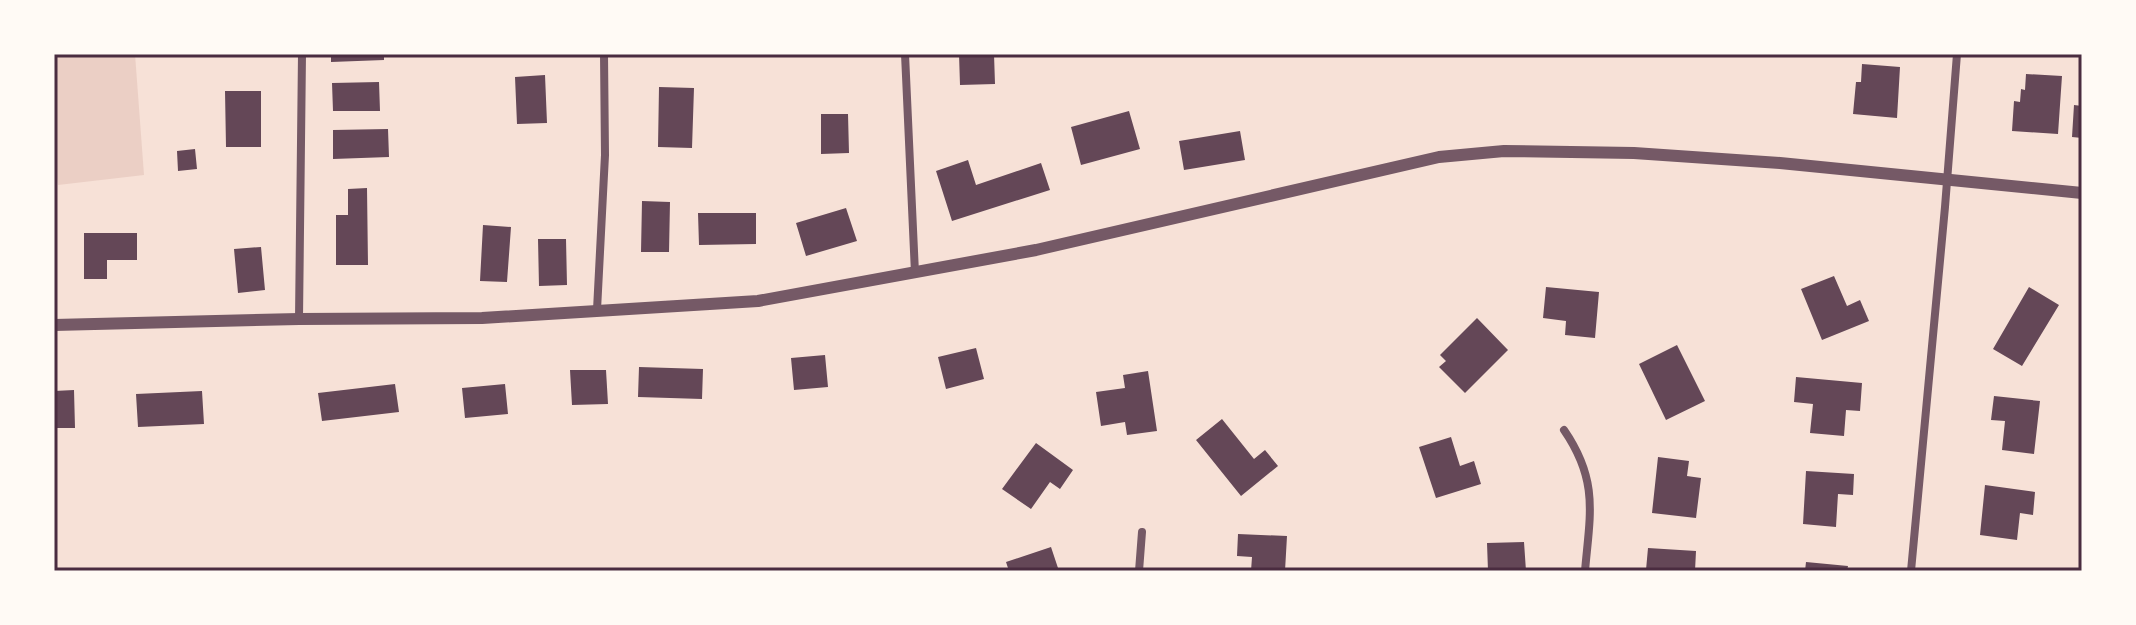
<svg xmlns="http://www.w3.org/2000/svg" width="2136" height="625" font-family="Roboto,sans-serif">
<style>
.green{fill:#ebcfc5}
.building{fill:#644757}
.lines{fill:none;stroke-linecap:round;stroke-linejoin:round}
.minor{stroke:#755966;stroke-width:8}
.tertiary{stroke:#755966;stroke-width:12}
.neatline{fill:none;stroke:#4a2c40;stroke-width:3}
</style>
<rect width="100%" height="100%" fill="#f7e1d7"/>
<path class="green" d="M54 54H135L144 175 58 185 54 157Z"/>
<path class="building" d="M331 54H384V60L331 62Z
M959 54H994L995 84 960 85Z
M1862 64 1900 67 1897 118 1853 114 1856 82H1861Z
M2026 74 2062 76 2058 134 2012 131 2014 101 2020 102 2021 89 2025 90Z
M545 75 547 123 517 124 515 77Z
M379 82 380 111H333L332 83Z
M659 87 694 88 692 148 658 147Z
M225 91H261V147H226Z
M2074 105 2082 106V138L2072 137Z
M1129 111 1140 149 1081 165 1071 127Z
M821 114H848L849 153 821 154Z
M388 129 389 157 333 159V130Z
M1240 131 1245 160 1184 170 1179 141Z
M195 149 197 169 178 171 177 151Z
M968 160 976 185 1041 163 1050 190 952 221 936 171Z
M367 188 368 265H336V215H348V189Z
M642 201 670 202 669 252H641Z
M846 208 857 241 806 256 796 223Z
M698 213H756V244L699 245Z
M483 225 511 227 507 282 480 281Z
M84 233H137V260H107V279H84Z
M538 239H566L567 285 539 286Z
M261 247 265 290 238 293 234 249Z
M1834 276 1847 306 1860 300 1869 321 1822 340 1801 289Z
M1546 287 1599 292 1595 338 1565 335 1566 321 1543 318Z
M2029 287 2059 305 2022 366 1993 349Z
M1477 318 1508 350 1465 393 1439 367 1446 361 1440 355Z
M1677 345 1705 401 1666 420 1639 364Z
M976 348 984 379 946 389 938 357Z
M825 355 828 387 794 390 791 358Z
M639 367 703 369 702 399 638 397Z
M570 370H606L608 404 572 405Z
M1148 371 1157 431 1127 435 1125 422 1101 426 1096 392 1125 388 1123 375Z
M1796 377 1862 383 1860 411 1846 410 1844 436 1810 433 1813 404 1794 402Z
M395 384 399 412 322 421 318 393Z
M505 384 508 414 465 418 462 388Z
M74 390 75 428H54V391Z
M202 391 204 424 138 427 136 394Z
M1994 396 2040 401 2034 454 2002 450 2005 421 1991 420Z
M1222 419 1254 459 1265 450 1278 466 1241 496 1196 440Z
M1451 437 1460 466 1474 461 1481 484 1436 498 1419 447Z
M1036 443 1073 470 1060 489 1050 482 1031 509 1002 489Z
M1658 457 1689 461 1687 476 1701 478 1696 518 1652 513Z
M1806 471 1854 474 1853 495 1838 494 1836 527 1803 524Z
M1985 485 2035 492 2033 515 2020 513 2017 540 1980 535Z
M1238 534 1287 536 1285 571H1251L1252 557 1237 556Z
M1524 542 1526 571H1488L1487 543Z
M1051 547 1059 571H1009L1006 562Z
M1648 548 1696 551 1695 571 1646 570Z
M1806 562 1848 566 1847 571H1805Z"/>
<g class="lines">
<path class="minor" d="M905 54 915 273
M597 310 605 155 604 54
M299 319 302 54
M1564 430C1599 481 1590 514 1585 571
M1139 571 1142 532
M1911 571 1945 207 1957 54"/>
<path class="tertiary" d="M54 325 299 319 482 318 758 301 1036 250 1439 157 1504 151 1634 153 1780 163 2082 193"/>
</g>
<rect width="2136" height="625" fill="none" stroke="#fffaf5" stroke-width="112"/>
<rect x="56" y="56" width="2024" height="513" class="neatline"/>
</svg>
